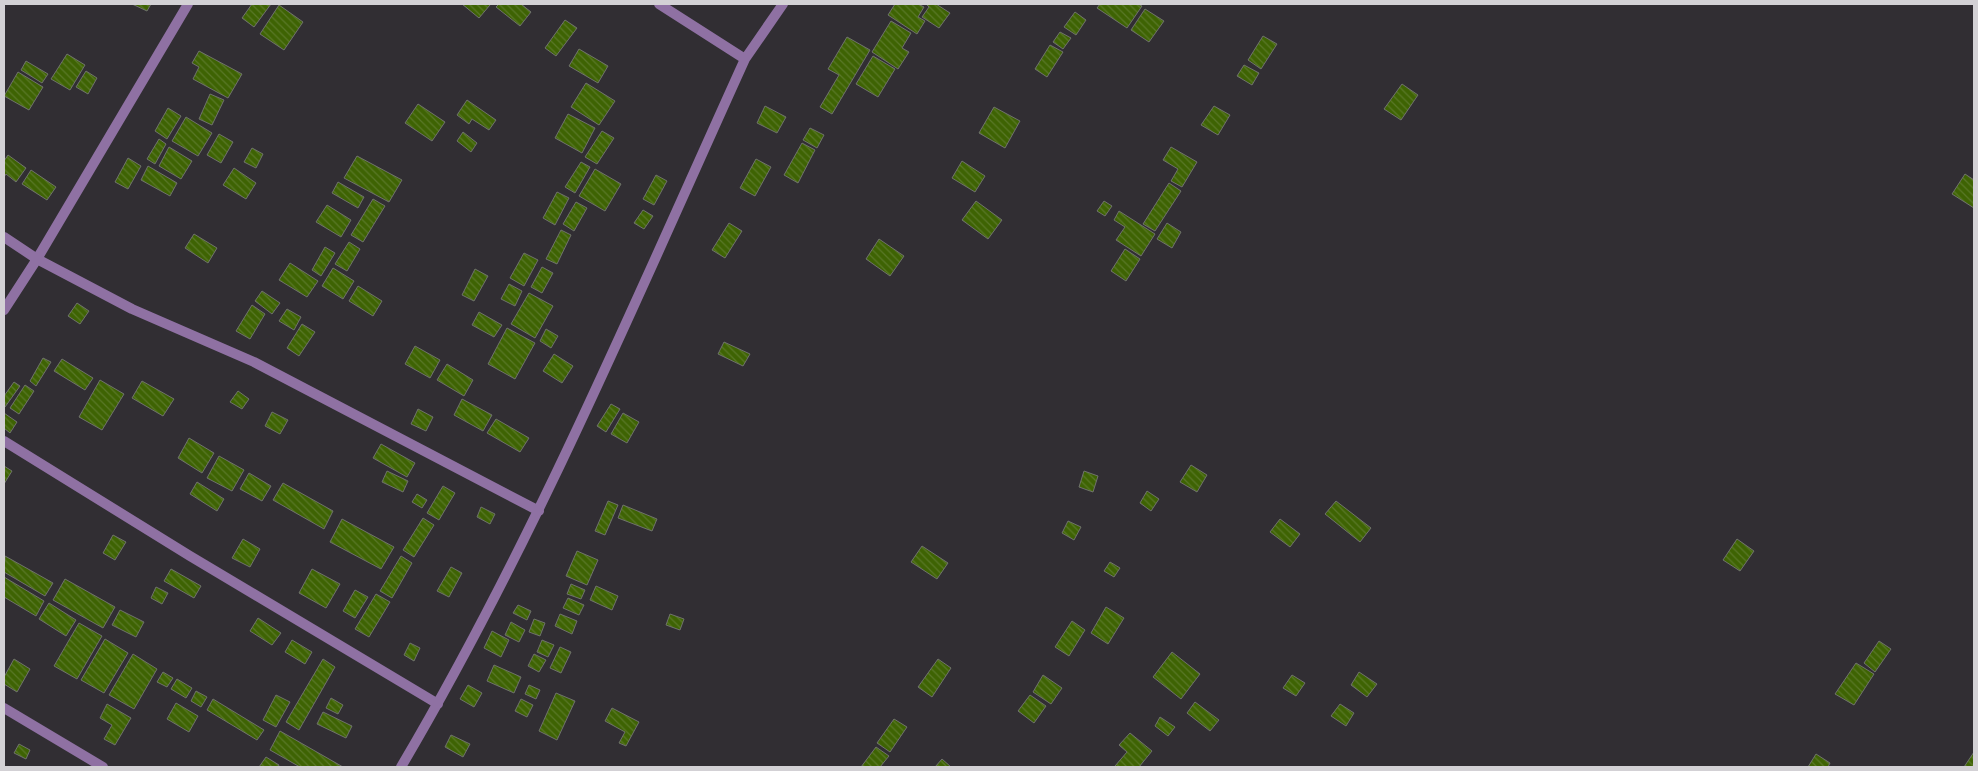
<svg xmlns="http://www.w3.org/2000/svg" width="1978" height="771" font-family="Poppins,sans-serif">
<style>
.building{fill:url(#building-back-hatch);stroke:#6f726c}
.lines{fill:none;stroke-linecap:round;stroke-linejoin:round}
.street{stroke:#8f71a3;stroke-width:10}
</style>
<defs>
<pattern id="building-back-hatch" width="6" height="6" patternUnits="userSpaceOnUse" patternTransform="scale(1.25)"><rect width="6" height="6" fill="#3e6303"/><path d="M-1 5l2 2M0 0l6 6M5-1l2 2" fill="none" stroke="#597827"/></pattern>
</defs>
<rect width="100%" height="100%" fill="#312e33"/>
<path class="building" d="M132 4H151L147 11Z
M252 4H271L254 27 242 18Z
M462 4H488L490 5 479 18Z
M499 4H521L531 12 520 26 496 7Z
M895 4H918L924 7 918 17 925 21 917 34 888 15Z
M926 4H936L950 13 939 28 922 17 929 7Z
M1100 4H1138L1142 6 1127 28 1097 8Z
M279 5 303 22 284 50 260 34Z
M1145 9 1164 21 1149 42 1131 30Z
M1075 12 1086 20 1076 35 1064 27Z
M565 20 577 28 556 56 545 48Z
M891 21 911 33 902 48 909 52 898 69 872 52Z
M1060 32 1071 38 1063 49 1053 42Z
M1263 36 1277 44 1261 69 1248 60Z
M847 37 870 50 832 114 820 107 839 75 828 69Z
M1050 45 1063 52 1047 77 1035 69Z
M579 49 608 66 598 83 569 66Z
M199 51 242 74 228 98 193 79 199 67 192 63Z
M67 54 85 65 70 90 51 79Z
M873 56 895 69 878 97 856 84Z
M26 61 48 74 42 83 21 70Z
M1244 65 1259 73 1252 85 1237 76Z
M86 71 97 78 88 94 76 87Z
M18 72 43 87 29 110 4 96Z
M586 83 615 101 599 125 571 107Z
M1402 84 1418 95 1401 120 1384 109Z
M210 94 224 100 212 125 199 119Z
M467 100 496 120 489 130 472 119 469 124 457 115Z
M418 104 445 122 432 141 405 123Z
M765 106 786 117 777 133 757 123Z
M1214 106 1230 115 1218 135 1201 125Z
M994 107 1020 121 1005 148 979 133Z
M168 108 181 116 167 139 155 131Z
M568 114 595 128 582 153 555 138Z
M186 117 212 133 198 156 172 141Z
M810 128 824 135 817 148 803 140Z
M602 131 614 138 597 164 585 157Z
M463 132 477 143 471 152 457 141Z
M219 134 233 142 221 163 207 155Z
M159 139 166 144 155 164 147 159Z
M802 143 815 150 798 183 784 175Z
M169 147 192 161 181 179 159 166Z
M1171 147 1197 162 1182 187 1171 181 1178 169 1163 160Z
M252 148 263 154 256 168 244 162Z
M8 155 26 168 16 182 6 174 4 177V161Z
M357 156 402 180 389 202 344 178Z
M128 158 141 166 128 189 115 182Z
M756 159 771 167 755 196 740 188Z
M962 161 985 176 975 192 952 178Z
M581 162 590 167 575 193 565 187Z
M148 166 177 183 170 196 141 180Z
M234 168 256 183 246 199 223 185Z
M595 169 621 184 605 211 579 196Z
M31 170 56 187 47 200 22 184Z
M1965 174 1974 180V208L1952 194Z
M656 175 667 181 654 205 643 199Z
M338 182 364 197 358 208 332 193Z
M1169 183 1181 191 1155 231 1143 224Z
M557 192 569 198 555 225 543 218Z
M373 199 385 206 363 242 351 235Z
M976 201 1002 220 988 239 962 220Z
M1104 201 1112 206 1105 216 1097 211Z
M576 202 587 208 574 231 563 224Z
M327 205 351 220 341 237 316 222Z
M643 210 653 216 644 229 634 223Z
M1119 211 1155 234 1141 256 1116 240 1125 227 1114 220Z
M729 223 742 231 725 258 712 250Z
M1167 223 1181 232 1172 248 1157 239Z
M561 230 571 235 557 264 546 259Z
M194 234 217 248 208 263 185 248Z
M879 239 904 256 890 276 866 259Z
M349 242 360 249 347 271 335 264Z
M325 247 335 253 321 276 312 270Z
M1125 249 1140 259 1126 281 1111 271Z
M524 253 538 260 524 286 510 278Z
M290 263 318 281 307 297 279 280Z
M542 267 553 273 542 293 531 287Z
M333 268 354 281 343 299 322 286Z
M475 269 488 276 474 301 462 295Z
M509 284 522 291 515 306 501 299Z
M358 286 382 301 373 316 349 301Z
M262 291 280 303 272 314 255 301Z
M529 293 553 306 535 338 511 324Z
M77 303 89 311 80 324 68 316Z
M252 305 265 314 250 339 236 331Z
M287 309 301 317 294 330 279 321Z
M479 312 502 325 494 337 472 325Z
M302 324 315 332 299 356 287 348Z
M507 328 535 343 515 379 488 364Z
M546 329 558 336 551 348 540 341Z
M724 342 750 354 743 366 718 354Z
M415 346 440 360 430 378 405 364Z
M554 354 573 366 562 383 543 371Z
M43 358 51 362 36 386 30 381Z
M62 359 93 378 85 390 54 371Z
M447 364 473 380 464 396 437 380Z
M100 380 124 394 102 430 79 417Z
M142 381 174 399 163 416 132 398Z
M14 382 20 386 5 407 4 396Z
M25 385 34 391 19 414 10 408Z
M238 391 249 399 242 409 230 402Z
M462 399 492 415 483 431 454 415Z
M611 404 620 409 606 432 597 426Z
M418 409 433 417 426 431 411 424Z
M272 412 288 420 280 434 265 426Z
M4 413 17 422 10 433 4 428Z
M623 413 639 422 627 443 611 434Z
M496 419 529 438 520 452 487 433Z
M189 438 214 453 202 473 178 458Z
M381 444 415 463 407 477 373 458Z
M219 456 244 470 232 491 207 478Z
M1191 465 1207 475 1197 492 1180 482Z
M4 466 12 471 4 484Z
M387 471 408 481 403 492 382 482Z
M1084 471 1098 476 1093 492 1079 487Z
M249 473 271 486 262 501 240 489Z
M197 482 224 499 217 511 190 494Z
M283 483 333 511 324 529 273 500Z
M443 486 455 493 439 520 427 513Z
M1147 491 1159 499 1151 511 1140 503Z
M417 494 427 500 422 508 412 502Z
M608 501 618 505 605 535 595 531Z
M1336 501 1371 528 1360 542 1325 514Z
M623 505 657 519 652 531 618 518Z
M481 507 495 514 490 524 477 517Z
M423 518 434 525 414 557 403 550Z
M342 519 394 547 381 569 330 542Z
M1280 519 1300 534 1290 547 1270 532Z
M1068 521 1081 527 1074 540 1062 533Z
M113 535 126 542 115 560 103 553Z
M243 539 260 549 250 567 232 558Z
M1737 539 1754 551 1740 571 1723 560Z
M922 546 948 563 937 579 911 562Z
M577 551 598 560 587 585 566 576Z
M5 556 53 583 45 596 4 572Z
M401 556 412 563 392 598 380 591Z
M1110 562 1120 568 1114 577 1104 571Z
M451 567 462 573 449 597 437 591Z
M171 569 201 586 194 598 164 581Z
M312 569 340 584 326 608 299 593Z
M4 577 44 601 36 616 4 597Z
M65 579 115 607 103 628 53 600Z
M571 584 585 590 581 599 567 594Z
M596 586 618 596 612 610 590 600Z
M156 587 168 593 162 604 151 598Z
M355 590 368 597 355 618 343 611Z
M376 594 390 602 369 637 355 629Z
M568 598 584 605 579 615 563 608Z
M49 603 76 620 66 636 39 619Z
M518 605 531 611 527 620 513 613Z
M1106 607 1124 618 1108 644 1091 633Z
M120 610 144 622 136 637 112 625Z
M560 614 577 621 572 634 555 626Z
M670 614 684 619 680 630 666 625Z
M258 618 281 633 272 645 250 631Z
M534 619 545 623 540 636 529 632Z
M1072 621 1085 630 1069 656 1055 647Z
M511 622 525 630 519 642 505 635Z
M79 623 102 636 77 679 54 666Z
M492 631 509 640 501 657 484 648Z
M105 639 128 653 104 693 81 680Z
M292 640 312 652 305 664 285 652Z
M542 640 554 645 548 657 537 652Z
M1879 641 1891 649 1875 672 1864 663Z
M410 643 420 648 414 661 404 655Z
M560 647 571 652 561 673 550 668Z
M1172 652 1200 674 1181 699 1153 677Z
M133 654 157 669 134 709 109 695Z
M534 654 546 660 539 672 528 666Z
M14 659 30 669 17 692 4 684V677Z
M323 659 335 667 299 730 286 722Z
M938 659 951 668 932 697 918 687Z
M1856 663 1874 674 1854 705 1835 694Z
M494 665 521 677 514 693 487 681Z
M163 672 173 678 167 687 157 682Z
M1359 672 1377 684 1367 697 1351 685Z
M1043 675 1062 688 1051 704 1033 692Z
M1292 675 1305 683 1296 696 1283 688Z
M177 679 192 688 186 698 171 689Z
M468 685 482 693 474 707 460 699Z
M529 685 540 690 536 699 525 694Z
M196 691 207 697 201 707 191 701Z
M556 693 575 701 557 740 539 731Z
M276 695 290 702 276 727 263 720Z
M1030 695 1046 706 1034 723 1018 711Z
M331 698 343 705 338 714 326 708Z
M213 699 264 730 257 740 207 710Z
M521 699 533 705 527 717 515 711Z
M1195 702 1219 720 1210 731 1187 713Z
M176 703 198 716 189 732 167 719Z
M107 704 131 718 115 745 104 739 112 725 100 718Z
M1340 704 1354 713 1346 726 1331 716Z
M612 708 639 722 626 746 619 743 625 732 605 721Z
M323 712 352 726 346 738 317 724Z
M1160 717 1175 727 1168 736 1155 726Z
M894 719 907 727 890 752 877 743Z
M280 731 343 767H300L270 750Z
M1130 733 1152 751 1139 767H1117L1115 766 1127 752 1119 745Z
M451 735 470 744 463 757 445 747Z
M19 744 30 750 26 759 14 753Z
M876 747 889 756 880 767H861Z
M1974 752V767H1964Z
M1816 754 1830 763 1828 767H1808Z
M266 757 279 765 278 767H259Z
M942 759 951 767H935Z"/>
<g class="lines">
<path class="street" d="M659 4 745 59
M4 237 37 259 132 309 254 362 539 511
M4 310 37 259 188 4
M4 441 190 556 438 704
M4 708 103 767
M401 767C534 542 637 297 745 59L783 4"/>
</g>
<rect width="1978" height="771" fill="none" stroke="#d3d1d5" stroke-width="10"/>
</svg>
